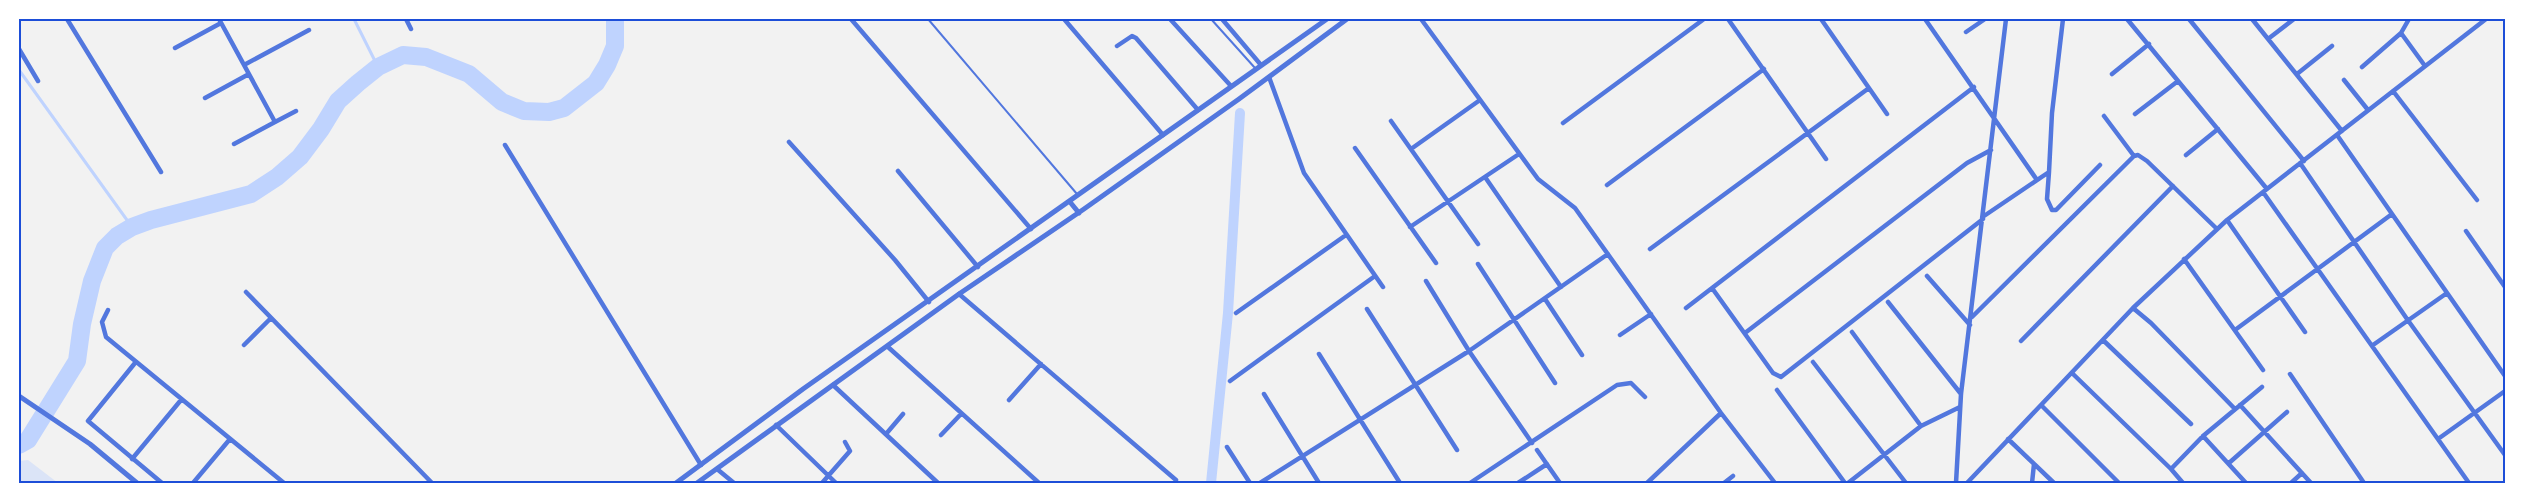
<svg xmlns="http://www.w3.org/2000/svg" width="2524" height="502" font-family="'Sofia Sans Condensed',sans-serif">
<style>
.green{fill:#dbe4f7}
.lines{fill:none;stroke-linecap:round;stroke-linejoin:round}
.stream{stroke:#bfd3fe;stroke-width:3}
.canal{stroke:#bfd3fe;stroke-width:10}
.river{stroke:#bfd3fe;stroke-width:18}
.service{stroke:#5277de;stroke-width:2}
.minor{stroke:#5277de;stroke-width:4.5}
.tertiary{stroke:#5277de;stroke-width:5}
.neatline{fill:none;stroke:#1d4ed8;stroke-width:2}
</style>
<rect width="100%" height="100%" fill="#f2f2f2"/>
<path class="green" d="M28 460 58 483H19V461Z"/>
<g class="lines">
<path class="stream" d="M354 19 378 67
M19 70 132 227"/>
<path class="canal" d="M1211 483 1228 313 1240 113"/>
<path class="river" d="M19 445 28 440 77 361 82 324 92 281 105 248 117 236 132 227 151 220 251 194 277 177 300 157 321 129 338 101 358 83 378 67 403 55 426 57 469 74 502 102 524 111 549 112 564 108 596 83 607 65 615 46V19"/>
<path class="service" d="M928 19 1077 194
M1211 19 1255 68"/>
<path class="minor" d="M67 19 161 172
M219 19 275 122 234 144
M406 19 411 29
M851 19 1031 229
M1064 19 1163 135
M1170 19 1231 86
M1222 19 1261 65
M1421 19 1538 179 1575 208 1721 413 1775 483
M1728 19 1826 159
M1821 19 1887 114
M1925 19 2037 180
M2127 19 2267 189
M2189 19 2304 161
M2252 19 2342 131
M1966 32 1985 19
M2401 33 2425 66
M2268 39 2294 19
M1117 46 1132 36 1136 38 1198 110
M175 48 221 23
M19 49 38 81
M244 65 309 30
M2362 67 2401 33 2409 19
M2112 74 2149 44
M2297 74 2332 46
M1269 77 1304 173 1383 287
M2344 80 2368 110
M2393 91 2477 200
M205 98 249 74
M2135 114 2178 81
M2104 116 2134 156
M1391 121 1478 244
M275 122 296 111
M1563 123 1704 19
M2337 135 2505 376
M789 142 895 260 929 302
M505 145 701 465
M1355 148 1436 263
M1411 149 1480 100
M2186 155 2218 129
M2300 163 2407 319 2505 455
M898 171 978 267
M2049 172 2047 199 2052 210H2056L2100 165
M1485 177 1561 287
M1607 185 1764 69
M2263 192 2469 483
M1984 216 2049 172 2052 113 2063 19
M2227 220 2305 332
M1410 227 1519 154
M2466 231 2505 287
M1650 249 1869 88
M2184 259 2263 370
M1478 264 1555 383
M1927 276 1970 325
M1426 281 1469 351 1532 443
M1712 288 1773 373 1781 377 1983 219
M246 292 432 483
M959 294 1176 480
M1545 299 1582 355
M1888 302 1961 394
M1686 308 1974 87
M2133 308 2151 323 2235 409
M1367 309 1457 450
M108 310 102 322 106 337 284 483
M1236 313 1346 235
M1972 317 2134 156 2138 155 2147 161 2217 229
M2235 330 2392 214
M1852 332 1921 426
M1745 333 1967 163 1991 150
M1620 335 1651 314
M2021 341 2173 186
M2104 341 2191 424
M244 345 270 319
M2373 345 2447 293
M888 347 1039 483
M1319 354 1400 483
M1813 362 1906 483
M135 363 88 421 162 483
M2073 374 2171 469
M2290 374 2364 483
M1230 381 1375 276
M833 385 938 483
M1777 390 1845 483
M1264 394 1319 483
M1009 400 1041 364
M2041 405 2119 483
M2240 405 2311 483
M776 425 836 483
M886 434 903 414
M941 435 961 414
M2203 436 2246 483
M2008 439 2054 483
M2438 439 2505 391
M1227 447 1250 483
M1537 450 1560 483
M132 459 181 400
M2229 463 2287 412
M717 469 734 483
M193 483 230 439
M822 483 850 451 845 442
M1260 483 1469 351 1608 254
M1470 483 1617 385 1631 383 1645 397
M1518 483 1547 464
M1647 483 1721 413
M1724 483 1733 476
M1848 483 1921 426 1960 407
M1956 483 1961 394 2006 19
M1967 483 2133 308 2227 220 2486 19
M2032 483 2034 464
M2183 483 2171 469 2203 436 2262 387
M2291 483 2302 473"/>
<path class="tertiary" d="M1070 202 1079 213
M19 396 90 444 137 483
M676 483 803 389 1327 19
M697 483 959 294 1084 209 1239 99 1347 19"/>
</g>
<rect width="2524" height="502" fill="none" stroke="#ffffff" stroke-width="40"/>
<rect x="20" y="20" width="2484" height="462" class="neatline"/>
</svg>
